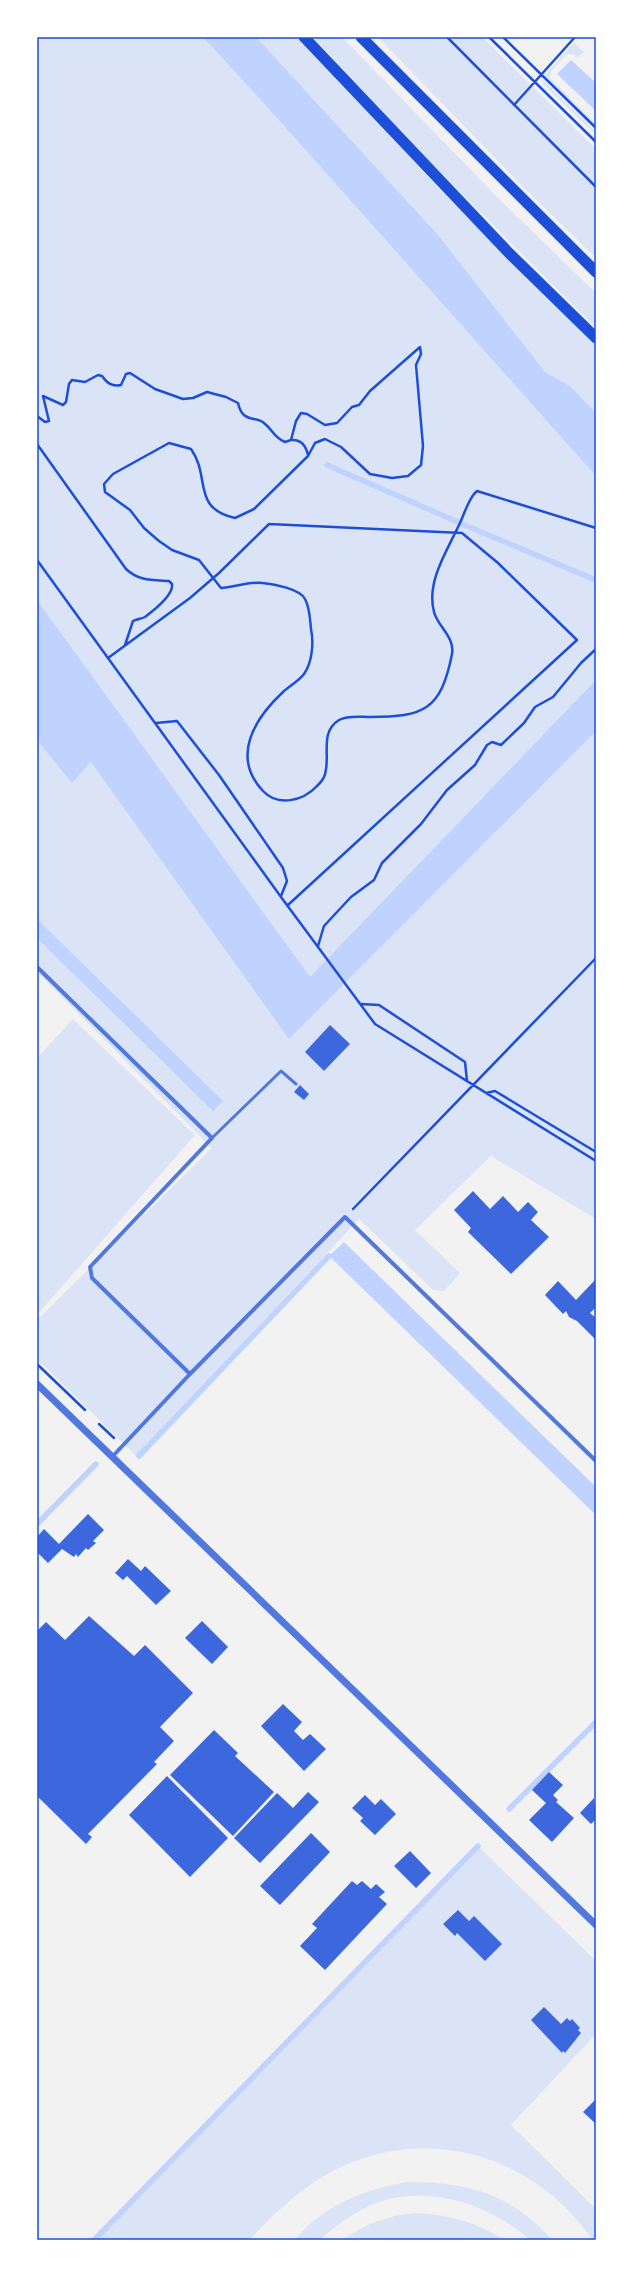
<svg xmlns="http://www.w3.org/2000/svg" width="633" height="2277" font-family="Mulish,sans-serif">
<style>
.green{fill:#dbe4f7}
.water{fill:#bfd3fe}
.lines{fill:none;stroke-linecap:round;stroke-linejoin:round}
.stream{stroke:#bfd3fe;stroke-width:5.5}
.building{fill:#3d67dc}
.path{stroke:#1d4ed8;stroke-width:2.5}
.service{stroke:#5277de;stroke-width:3}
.minor{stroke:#5277de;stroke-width:4}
.tertiary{stroke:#5277de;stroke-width:7}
.trunk{stroke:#1d4ed8;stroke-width:11}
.neatline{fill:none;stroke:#1d4ed8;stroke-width:1.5}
</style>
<rect width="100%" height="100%" fill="#f2f2f2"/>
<path class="green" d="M37 37H300L439 189 596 344V1219L491 1156 415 1230 460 1273 444 1291 433 1290 359 1219 137 1457 37 1359V1320L212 1148 37 972Z
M313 37H342L498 198 596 293V328L410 142Z
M378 37H482L596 149V258L525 189Z
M574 43 584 52 578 57 573 54H567L551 71 550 78 596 124V127L544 76Z
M543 80 596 132V135L543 84Z
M73 1019 195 1135 37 1315V1058Z
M478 1846 596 1961V2034L511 2125 596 2209V2239H592C534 2155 426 2123 333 2171 300 2188 274 2214 249 2240H91Z
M407 2182C468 2182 510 2193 552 2240H530C490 2204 428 2184 376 2203 355 2211 337 2225 320 2240H295C322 2206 365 2189 407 2182Z
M413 2213C447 2214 476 2222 505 2240H343C364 2224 388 2216 413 2213Z"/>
<path class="water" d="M203 37H256L438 235 545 372 571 387 596 413V476L270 110Z
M571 60 596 83V111L557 74Z
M37 600 310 977 596 680V731L289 1039 91 762 72 783 37 740Z
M37 919 223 1101 213 1111 37 938Z
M344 1242 596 1487V1515L329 1256Z"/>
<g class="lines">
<path class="stream" d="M327 465 458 522
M462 524 596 580
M139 1456 329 1256
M37 1524 96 1464
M509 1809 596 1722
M94 2240 478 1846"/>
</g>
<path class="building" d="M330 1025 350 1044 324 1071 305 1052Z
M300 1085 309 1094 304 1100 294 1092Z
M473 1191 490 1209 503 1196 518 1212 528 1202 538 1212 531 1220 549 1237 511 1274 468 1232 471 1228 454 1210Z
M595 1280 596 1307 590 1313 596 1318V1340L577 1321 569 1317 566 1311 563 1314 545 1295 558 1281 576 1300Z
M88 1514 104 1530 93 1541 96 1543 88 1550 86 1548 78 1557 76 1554 74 1557 62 1549 48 1563 37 1552V1537L44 1529 59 1544Z
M128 1559 141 1571 145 1566 171 1591 156 1605 127 1576 123 1580 115 1573Z
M89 1616 134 1656 145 1645 193 1693 160 1727 174 1741 154 1762 157 1764 88 1834 92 1837 86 1844 37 1796V1631L46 1622 65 1640Z
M202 1621 228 1647 212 1664 185 1638Z
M283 1704 302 1722 294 1731 303 1740 310 1734 326 1749 304 1771 261 1726Z
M214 1730 238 1753 235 1756 274 1792 233 1836 170 1775Z
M549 1772 563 1785 553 1795 558 1800 556 1802 574 1818 552 1842 529 1820 546 1803 532 1790Z
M167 1776 228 1838 190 1877 129 1815Z
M308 1792 319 1802 260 1863 234 1838 277 1793 293 1808Z
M365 1795 375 1805 381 1799 396 1814 375 1835 360 1821 363 1818 352 1808Z
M594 1798 596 1819 591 1824 580 1813Z
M311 1833 330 1852 280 1905 260 1886Z
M410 1851 431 1873 416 1888 394 1866Z
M352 1881 357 1885 362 1881 371 1889 376 1884 385 1892 379 1897 387 1904 325 1970 300 1946 317 1928 312 1924Z
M458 1910 469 1921 474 1916 502 1944 485 1961 457 1933 455 1936 443 1924Z
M544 2007 561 2024 567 2018 570 2021 572 2019 580 2028 578 2030 581 2033 565 2053 563 2051 562 2053 531 2020Z
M596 2099V2124L583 2112Z"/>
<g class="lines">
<path class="path" d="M447 37 596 187
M489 37 596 142
M503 37 596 128
M514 105 575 37
M37 416 45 422 49 421 43 396 63 405 66 402 69 384 72 380 85 382 98 375 102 376C107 383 112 387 121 385L126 374 130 373 155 389 183 399 193 398 207 392 226 397 238 403C239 407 240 412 244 415 249 420 258 418 264 423 273 430 274 438 285 442L291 440 296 421 301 413 307 414 325 425 337 423 352 407 359 405 370 391 420 347 421 354 416 365 423 446 421 465 408 476 392 478 370 474 341 447 325 439 315 443 308 456 254 509 235 518C191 508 211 477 191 449L169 443 113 474 104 484 105 492 130 510 144 528 159 541 172 550 199 560 221 588C234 587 251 581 263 583 274 584 300 589 305 599 310 608 310 620 311 629 314 643 312 663 304 674 299 681 289 686 283 692 254 719 231 757 263 791 278 807 303 801 317 786 319 784 323 780 324 777 332 759 318 733 339 720 348 715 361 717 370 717 424 717 441 710 452 654 455 637 438 627 434 612 426 582 447 551 459 525 464 515 467 503 474 494L477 491 596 528
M291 440C301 439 306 446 308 455
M37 444 126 569C139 581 151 580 169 581L172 584C174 595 153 611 145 617 141 619 137 619 133 621L125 645
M37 560 281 897 375 1024 596 1161
M108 658 190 598 219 573 269 524 462 533 498 563 577 640 288 905
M156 723 177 721 219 775 283 868 287 881 281 896
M318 946 324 926 351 897 374 880 382 863 421 824 447 790 475 765 487 745 492 742 501 745 524 723 535 707 553 697 581 663 596 649
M361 1004 379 1005 465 1062 467 1081
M486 1093 495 1091 596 1152
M353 1209 596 958
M37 1364 85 1410
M99 1424 114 1438"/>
<path class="service" d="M212 1138 281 1071 296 1084"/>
<path class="minor" d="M37 967 212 1138 90 1267 92 1278 190 1374
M112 1457 190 1374 345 1217 596 1461"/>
<path class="tertiary" d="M37 1384 596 1925"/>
<path class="trunk" d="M304 37 509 253 596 338
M361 37 596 272"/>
</g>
<rect width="633" height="2277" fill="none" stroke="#ffffff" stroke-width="76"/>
<rect x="38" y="38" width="557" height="2201" class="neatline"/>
</svg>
